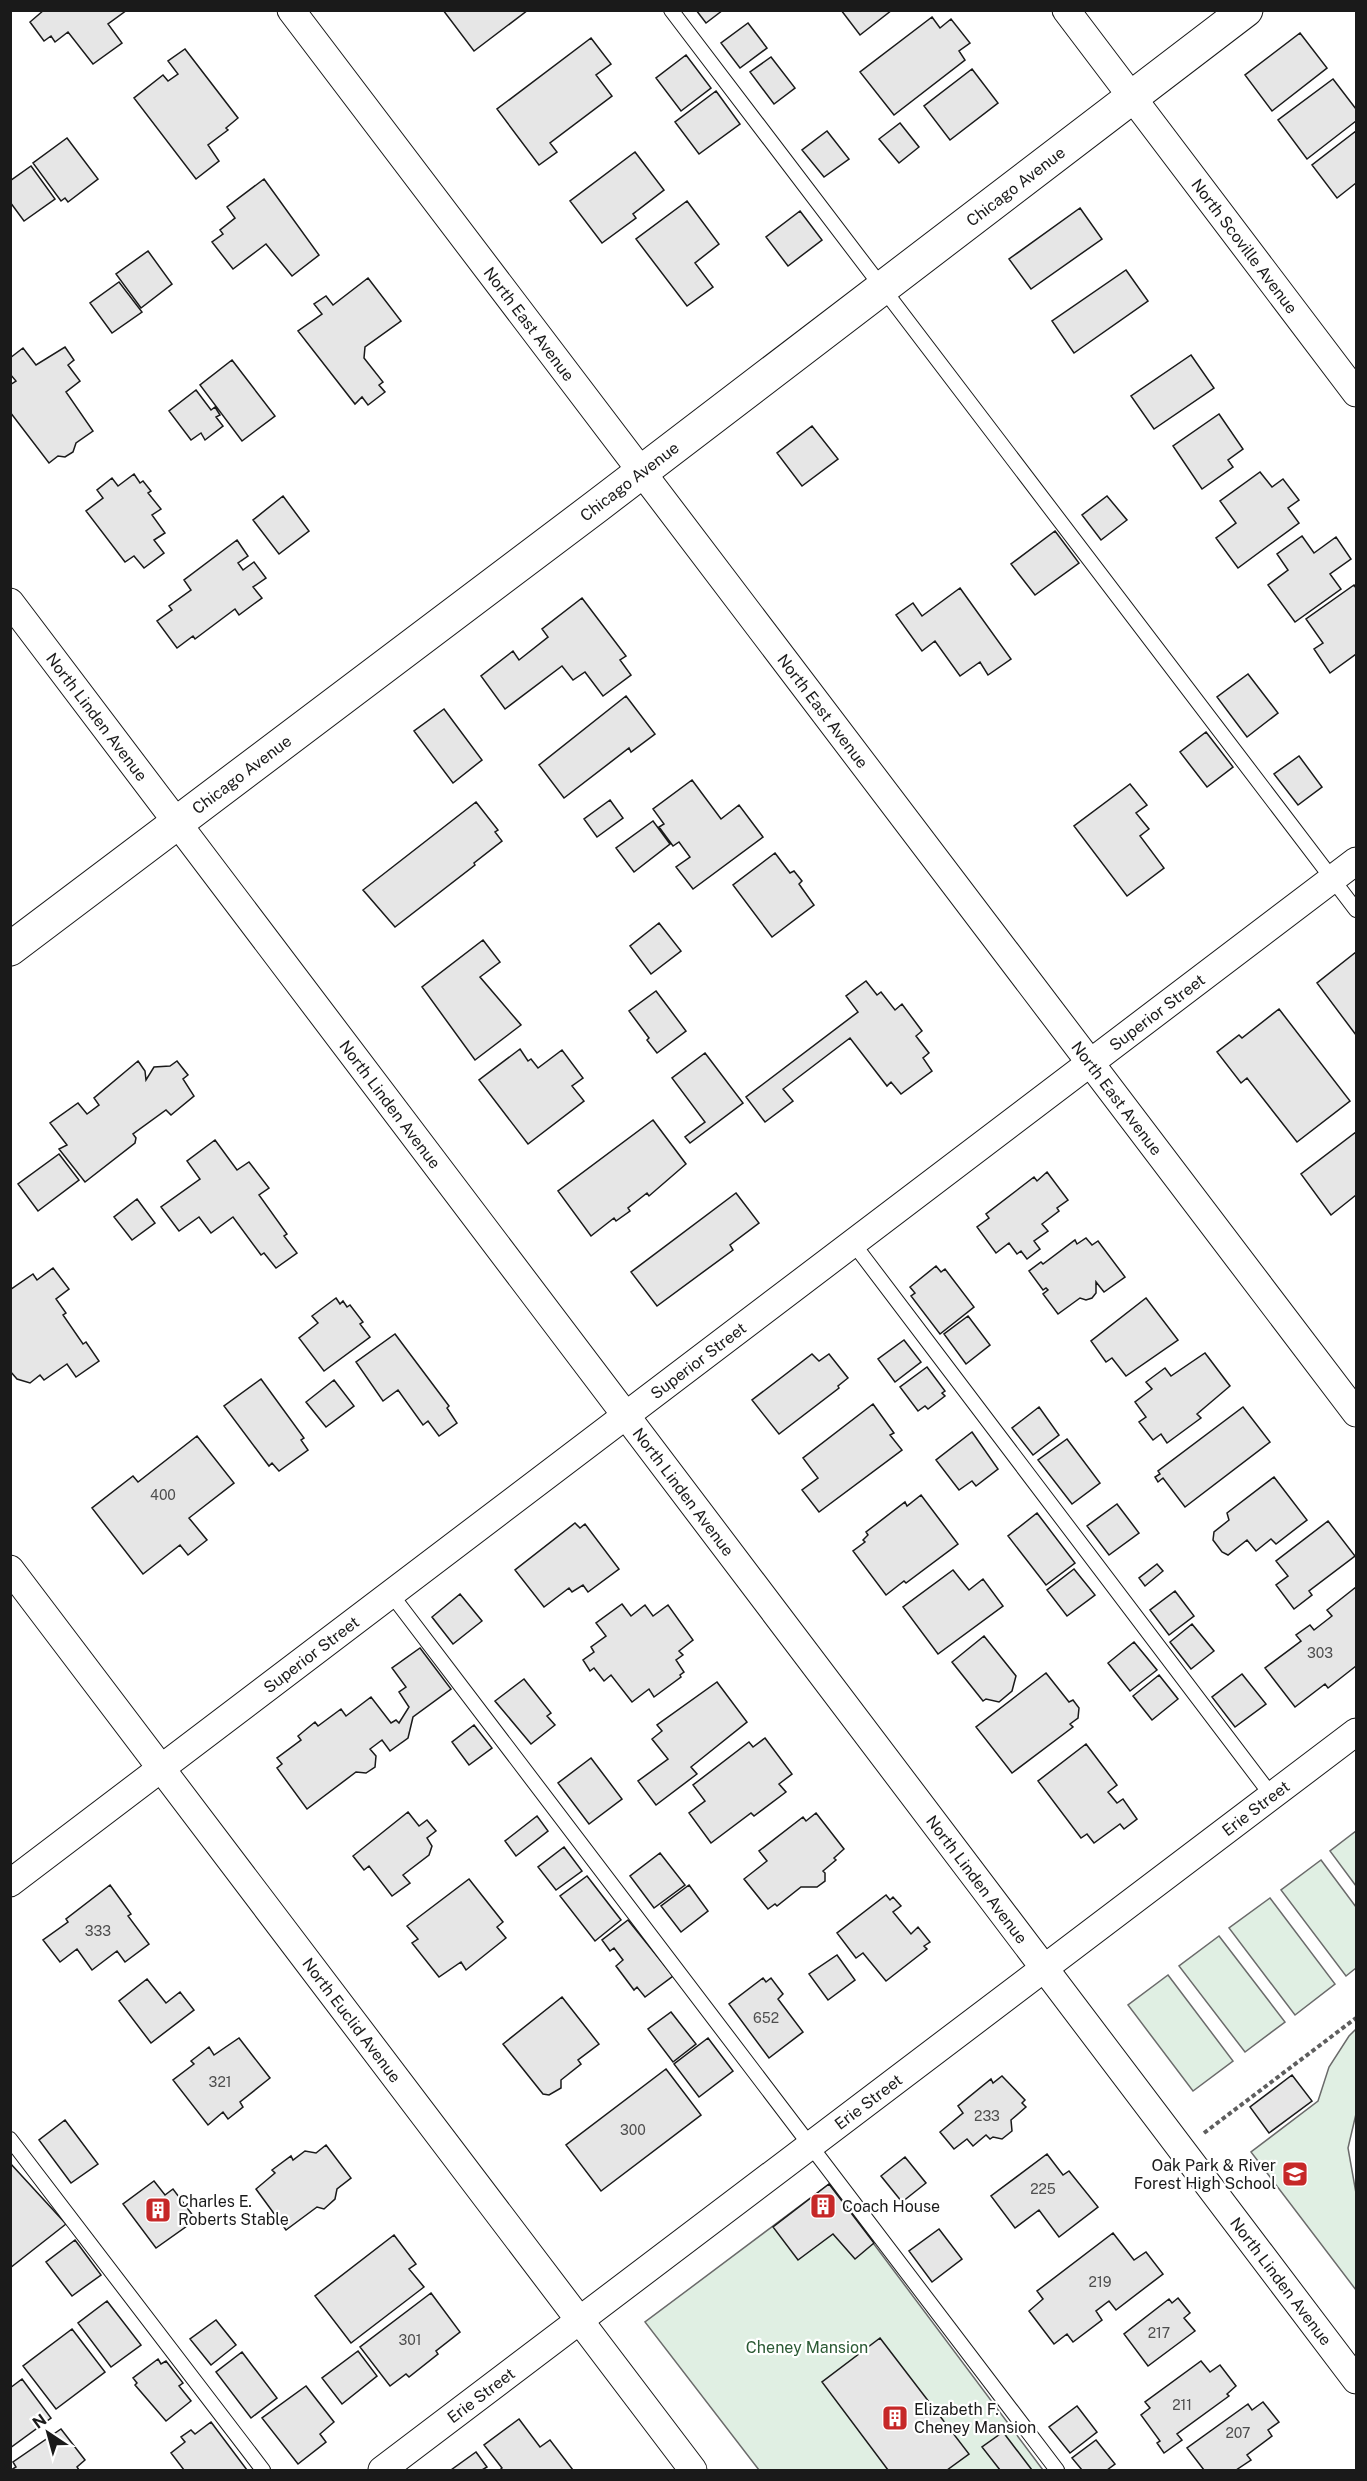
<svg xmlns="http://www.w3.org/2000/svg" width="1367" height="2481" font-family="'Public Sans',sans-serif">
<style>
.green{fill:#e0efe3;stroke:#6a6a6a;stroke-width:1.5}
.building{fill:#e6e6e6;stroke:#1a1a1a;stroke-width:1.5}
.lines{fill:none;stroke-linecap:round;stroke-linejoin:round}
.service-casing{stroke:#1a1a1a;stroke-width:16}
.minor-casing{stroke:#1a1a1a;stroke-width:29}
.secondary-casing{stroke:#1a1a1a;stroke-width:35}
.path{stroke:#5f5f5f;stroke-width:4;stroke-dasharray:4.5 3;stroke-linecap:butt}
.service{stroke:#fff;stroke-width:14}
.minor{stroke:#fff;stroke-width:27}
.secondary{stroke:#fff;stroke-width:33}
.labels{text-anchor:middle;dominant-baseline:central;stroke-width:4.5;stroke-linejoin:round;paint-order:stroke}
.number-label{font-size:14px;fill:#4d4d4d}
.street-label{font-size:16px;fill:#1a1a1a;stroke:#fff}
.poi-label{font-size:16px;fill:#1a1a1a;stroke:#fff;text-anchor:start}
.park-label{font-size:16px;fill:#2b5a34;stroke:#fff}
</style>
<rect width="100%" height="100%" fill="#fff"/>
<path class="green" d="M1356 1831V1886L1330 1851Z
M1321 1860 1356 1907V1968L1346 1976 1281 1890Z
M1270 1898 1335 1984 1295 2015 1229 1928Z
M1219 1936 1285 2022 1245 2052 1179 1966Z
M1168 1975 1233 2061 1193 2091 1128 2005Z
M1356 2029V2114L1348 2148 1356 2193V2290L1251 2152 1318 2101 1329 2067 1349 2036Z
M829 2184 1043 2470H759L645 2322Z"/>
<path class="building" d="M44 10H127L108 24 122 43 93 64 68 32 55 42 51 36 44 41 30 22Z
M443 10H528L474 51Z
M696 10H723L706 23Z
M841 10H892L860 35Z
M932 17 940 28 951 19 970 43 959 51 965 60 894 115 860 72Z
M748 23 767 48 740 68 721 43Z
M1300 33 1327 68 1272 111 1245 75Z
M591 38 611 64 596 75 612 96 550 143 557 152 539 165 497 109Z
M185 49 238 118 226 128 228 130 208 145 219 161 196 179 134 98 163 75 168 81 178 74 168 61Z
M686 55 711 88 681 111 656 78Z
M771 57 795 88 774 104 750 72Z
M972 69 998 103 950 140 924 106Z
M1333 79 1356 109V121L1307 159 1278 120Z
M716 91 740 124 699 154 675 122Z
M900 123 919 147 899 163 879 139Z
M827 131 849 159 824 177 802 150Z
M1356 131V183L1337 198 1312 165Z
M67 138 98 179 68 202 65 198 61 201 33 163Z
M635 152 664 190 633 214 636 218 602 243 570 201Z
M31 166 55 199 24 221 10 202V181Z
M264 179 319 255 292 276 266 244 233 269 212 242 223 234 220 230 235 218 227 207Z
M687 201 719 244 695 263 713 287 687 306 636 239Z
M1080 208 1102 239 1031 289 1009 259Z
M800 211 822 240 788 266 766 237Z
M148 251 172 284 141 308 116 274Z
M1126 270 1148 301 1074 353 1052 321Z
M368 278 401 321 365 347 364 358 383 382 379 385 385 392 368 405 362 397 355 404 298 331 322 314 314 304 326 296 333 305Z
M119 282 142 312 112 333 90 303Z
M65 347 74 360 68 365 80 381 66 392 93 431 76 443 73 452 65 457 58 456 49 463 10 412V385L16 381 10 374V358L23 348 36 365Z
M1191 355 1214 388 1154 429 1131 396Z
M232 360 275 416 242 441 200 385Z
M196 390 211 410 215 407 220 415 216 417 223 426 205 440 201 433 191 440 169 411Z
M1219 414 1243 449 1228 460 1233 467 1202 489 1173 446Z
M812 426 838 459 802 486 777 453Z
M1260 472 1272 487 1283 479 1299 500 1288 508 1299 523 1238 568 1216 538 1236 523 1220 501Z
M134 474 140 483 143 481 151 491 148 493 161 509 152 515 165 533 154 540 164 553 144 568 134 556 125 562 86 511 103 498 97 490 112 478 118 486Z
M283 496 309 531 279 554 253 520Z
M1107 496 1127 520 1101 540 1082 515Z
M1055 531 1079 563 1035 595 1011 564Z
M1302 536 1314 553 1336 537 1351 559 1330 574 1341 589 1295 622 1268 585 1288 570 1277 554Z
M237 540 248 556 238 563 243 570 254 562 266 578 253 587 262 598 239 615 235 609 195 639 193 636 177 648 157 621 172 610 169 606 191 590 184 580Z
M1354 585 1356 588V654L1330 673 1314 649 1323 643 1306 619Z
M960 588 1011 659 988 675 980 662 960 676 935 641 922 651 896 615 913 603 922 616Z
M582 598 626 656 620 660 631 675 603 696 585 672 573 680 562 666 505 709 481 676 513 651 519 660 548 637 542 629Z
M1248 674 1278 713 1247 737 1217 697Z
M626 696 655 734 631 752 629 748 564 798 539 765Z
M444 709 482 760 453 783 414 731Z
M1206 732 1233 767 1207 787 1180 752Z
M1299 756 1322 787 1298 805 1274 774Z
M692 780 721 819 739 805 763 837 693 889 676 867 690 857 679 842 673 846 659 827 664 824 653 809Z
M1130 784 1147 805 1136 813 1149 829 1140 836 1164 868 1127 896 1074 826Z
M610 800 623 818 597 837 584 819Z
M476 802 498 830 495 832 502 841 474 863 475 865 395 927 363 890Z
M653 821 670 844 634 872 616 848Z
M775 853 790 873 794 871 802 881 799 884 814 905 772 937 733 885Z
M659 923 681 951 651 974 630 946Z
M483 940 500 962 480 977 521 1025 475 1060 422 987Z
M1356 952V1035L1317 983Z
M866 981 877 995 881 992 895 1010 902 1004 922 1031 916 1036 929 1053 923 1058 932 1071 901 1094 891 1082 887 1086 850 1038 783 1089 793 1101 765 1122 746 1097 858 1012 846 996Z
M656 991 686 1031 657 1053 647 1040 649 1038 629 1011Z
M1279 1009 1350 1101 1297 1142 1247 1078 1241 1083 1217 1052 1239 1035 1242 1038Z
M520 1049 528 1061 531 1059 538 1068 562 1050 583 1078 572 1086 584 1101 528 1144 479 1080Z
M705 1053 743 1103 690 1143 685 1137 705 1122 672 1078Z
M138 1061 145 1071 146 1080 154 1067 170 1066 177 1061 188 1075 183 1079 194 1096 171 1115 166 1110 133 1134 136 1138 135 1143 85 1182 59 1149 67 1145 50 1123 78 1103 87 1114 99 1105 94 1098Z
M653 1120 686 1164 649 1196 647 1193 628 1208 630 1211 616 1221 614 1218 591 1236 558 1191Z
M1356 1132V1195L1331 1215 1301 1174Z
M215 1140 237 1170 249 1162 269 1188 259 1195 287 1234 284 1236 297 1253 276 1268 264 1253 261 1255 233 1217 211 1233 199 1217 179 1231 161 1207 200 1179 187 1161Z
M59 1154 79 1180 38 1211 18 1184Z
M1047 1172 1068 1200 1057 1208 1059 1211 1042 1224 1048 1231 1034 1241 1040 1249 1027 1259 1021 1251 1017 1254 1009 1243 996 1253 977 1227 989 1218 986 1214 1034 1177 1037 1181Z
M736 1193 759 1223 730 1245 733 1250 657 1306 631 1272Z
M137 1199 155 1223 132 1240 114 1217Z
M1086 1238 1092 1245 1098 1241 1125 1277 1104 1292 1096 1282V1293L1092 1298 1086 1300 1080 1298 1058 1314 1043 1294 1048 1290 1046 1288 1043 1290 1029 1271 1041 1262 1043 1264 1075 1240 1077 1244Z
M936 1266 941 1272 945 1269 974 1307 940 1334 911 1296 915 1293 910 1287Z
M53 1268 69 1289 56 1299 66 1313 63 1315 83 1344 86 1342 99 1361 76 1377 67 1364 44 1380 40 1375 30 1383 17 1379 10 1371V1290L33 1274 37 1280Z
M336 1298 340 1304 343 1301 347 1307 350 1305 363 1322 360 1324 370 1337 324 1371 299 1338 318 1323 312 1316Z
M1146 1298 1178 1340 1126 1376 1112 1358 1106 1362 1091 1341Z
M968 1316 990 1345 966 1364 944 1334Z
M395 1334 449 1406 447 1408 457 1423 439 1436 428 1421 423 1425 398 1390 383 1401 356 1362Z
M904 1340 921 1362 895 1382 878 1359Z
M1205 1353 1230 1386 1197 1414 1201 1418 1167 1443 1161 1434 1153 1440 1139 1422 1146 1417 1135 1402 1152 1389 1146 1382 1165 1368 1171 1376Z
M812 1354 819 1361 829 1354 848 1378 838 1386 839 1388 779 1434 752 1400Z
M927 1367 945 1391 942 1393 945 1396 928 1409 925 1406 918 1411 900 1387Z
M261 1379 304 1438 301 1440 308 1450 279 1471 272 1463 269 1466 224 1406Z
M334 1380 354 1406 326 1427 306 1402Z
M873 1404 894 1433 890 1435 902 1450 819 1512 802 1490 818 1478 803 1458Z
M1039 1407 1059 1435 1033 1455 1012 1428Z
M1243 1407 1270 1442 1185 1507 1163 1478 1158 1482 1155 1477 1160 1474 1158 1471Z
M972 1432 998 1469 976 1486 972 1481 959 1490 936 1460Z
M197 1436 234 1483 189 1518 207 1540 188 1555 180 1545 143 1574 92 1508 133 1476 138 1482Z
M1067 1439 1100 1483 1072 1504 1038 1460Z
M1274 1477 1307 1520 1276 1544 1271 1539 1256 1551 1247 1540 1228 1555 1222 1552 1213 1540 1214 1532 1229 1520 1227 1513Z
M921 1495 958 1544 906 1583 904 1581 886 1595 853 1551 865 1542 863 1540 868 1535 866 1532 905 1502 907 1506Z
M1117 1504 1139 1533 1109 1555 1087 1526Z
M1037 1513 1075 1563 1046 1585 1008 1536Z
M1328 1521 1355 1556 1309 1591 1312 1595 1294 1609 1276 1585 1288 1576 1276 1561Z
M575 1523 580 1528 585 1524 619 1569 588 1592 583 1585 572 1592 569 1588 544 1607 515 1570Z
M1157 1564 1163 1571 1145 1586 1139 1578Z
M1074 1569 1095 1595 1067 1616 1047 1590Z
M953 1570 969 1590 983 1579 1003 1606 938 1654 903 1607Z
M1356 1587V1666L1328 1688 1325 1684 1295 1707 1265 1668 1301 1641 1296 1635 1310 1625 1314 1630 1332 1616 1327 1610Z
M1175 1591 1194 1616 1169 1635 1150 1610Z
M460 1594 482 1621 453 1644 432 1617Z
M622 1604 631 1616 645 1605 653 1616 668 1605 693 1640 679 1651 683 1655 676 1660 684 1672 680 1675 681 1677 654 1697 649 1689 632 1702 611 1675 604 1681 594 1668 590 1671 583 1660 594 1652 591 1647 606 1636 596 1623Z
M1192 1624 1214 1651 1191 1669 1170 1642Z
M984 1636 1016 1676 1012 1691 999 1702 986 1699 983 1701 952 1662Z
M1134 1642 1157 1670 1130 1691 1108 1663Z
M420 1648 451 1689 413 1717 408 1738 390 1751 382 1740 370 1749 376 1756 375 1767 366 1773 356 1772 307 1809 277 1768 282 1764 277 1758 301 1740 298 1736 315 1722 318 1726 341 1709 346 1716 371 1697 391 1723 396 1720 399 1723 409 1707 399 1692 406 1687 392 1668Z
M1046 1673 1069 1702 1073 1700 1079 1708 1078 1718 1070 1724 1073 1727 1012 1773 976 1727Z
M1242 1674 1266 1704 1235 1727 1212 1697Z
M1159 1675 1178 1699 1152 1720 1133 1696Z
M524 1679 551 1713 547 1716 555 1725 531 1744 495 1701Z
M717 1682 747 1722 691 1767 697 1774 656 1805 638 1781 668 1759 652 1739 662 1731 657 1725Z
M474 1725 492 1748 469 1765 452 1742Z
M765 1738 792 1774 779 1784 786 1792 754 1816 751 1813 711 1843 689 1813 705 1801 693 1785 749 1742 753 1747Z
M1086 1744 1117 1785 1108 1792 1117 1803 1123 1799 1137 1819 1124 1829 1120 1824 1094 1843 1087 1834 1081 1838 1038 1781Z
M591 1758 622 1799 589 1824 558 1783Z
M408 1812 419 1826 427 1820 436 1831 427 1838 432 1846 429 1855 403 1875 410 1883 392 1896 369 1866 364 1870 353 1856Z
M816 1813 844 1849 834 1858 836 1860 823 1871 825 1873V1881L817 1887H801L777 1906 775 1904 768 1909 744 1879 767 1861 759 1851 803 1817 806 1821Z
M537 1816 548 1831 516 1856 505 1841Z
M564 1847 582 1871 556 1890 538 1867Z
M660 1853 685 1885 654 1908 630 1876Z
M587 1876 621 1920 595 1941 560 1896Z
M469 1879 503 1922 497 1927 506 1938 466 1970 461 1962 439 1977 412 1943 418 1939 407 1926Z
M110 1885 131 1914 128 1916 149 1944 125 1962 117 1951 92 1970 77 1949 60 1962 43 1940 68 1922 66 1919Z
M689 1885 708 1911 681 1932 661 1906Z
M886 1895 890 1900 893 1897 901 1906 893 1912 911 1934 918 1927 930 1942 924 1946 927 1949 886 1981 863 1953 856 1958 837 1933Z
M628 1920 673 1976 645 1997 637 1987 634 1990 616 1966 623 1960 614 1948 610 1951 602 1940Z
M837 1955 855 1980 828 2000 809 1974Z
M763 1978 766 1982 771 1978 783 1994 778 1999 803 2032 769 2058 729 2004Z
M147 1979 166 2003 180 1992 194 2010 151 2043 119 2001Z
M562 1997 599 2044 578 2060 581 2064 561 2080V2088L549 2095 543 2094 503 2044Z
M671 2012 696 2044 673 2062 648 2029Z
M239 2038 270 2078 240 2102 243 2107 228 2119 223 2112 208 2125 173 2080 194 2064 191 2061 209 2047 214 2055Z
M708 2038 733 2071 699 2097 674 2064Z
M666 2069 701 2115 601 2191 566 2145Z
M1292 2075 1312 2101 1269 2133 1250 2107Z
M1002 2076 1025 2100 1022 2103 1026 2107 1011 2120 1012 2131 1002 2139 993 2137 990 2139 986 2135 973 2146 967 2139 954 2149 940 2132 963 2113 958 2106 991 2079 993 2083Z
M65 2120 98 2164 71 2183 39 2140Z
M326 2145 351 2178 337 2189 335 2199 324 2209 317 2207 286 2230 256 2189 275 2173 272 2170 291 2156 293 2160 305 2151 316 2153Z
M1047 2154 1063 2175 1069 2171 1098 2207 1059 2237 1039 2210 1015 2228 991 2196Z
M905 2157 926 2183 902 2202 881 2176Z
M10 2163 66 2224 10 2268Z
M154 2181 165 2195 173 2189 194 2217 192 2218 194 2221 156 2248 123 2204Z
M829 2184 874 2243 855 2259 833 2234 798 2260 773 2227Z
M939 2229 962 2259 932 2282 909 2251Z
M1113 2233 1134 2260 1146 2252 1163 2274 1116 2310 1109 2301 1096 2311 1102 2320 1073 2342 1067 2334 1054 2344 1029 2311 1043 2299 1037 2291Z
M394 2235 416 2264 409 2269 424 2287 351 2343 315 2296Z
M75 2240 101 2275 72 2296 46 2262Z
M431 2293 460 2332 436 2351 438 2354 409 2377 406 2374 390 2386 360 2347Z
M1178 2298 1190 2313 1184 2318 1195 2331 1148 2366 1124 2334 1169 2299 1172 2303Z
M107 2301 141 2345 111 2367 78 2323Z
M216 2320 236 2345 211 2365 190 2339Z
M72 2329 105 2372 56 2409 23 2366Z
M880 2338 969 2454 947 2470H888L822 2382Z
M358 2351 377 2376 342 2404 322 2378Z
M242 2352 277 2398 251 2418 216 2372Z
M158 2359 161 2364 166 2361 183 2383 179 2386 191 2401 166 2421 135 2385 137 2383 133 2378Z
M1201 2361 1210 2372 1220 2365 1236 2386 1227 2394 1229 2396 1177 2434 1182 2440 1164 2453 1157 2443 1160 2441 1141 2415 1150 2408 1145 2402Z
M22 2379 51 2418 10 2448V2388Z
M306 2386 334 2422 320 2434 326 2442 298 2464 262 2418Z
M1263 2402 1279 2422 1268 2430 1272 2436 1247 2455 1251 2460 1236 2470H1204L1187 2448 1248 2404 1252 2410Z
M1077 2406 1097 2432 1070 2453 1049 2427Z
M519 2419 540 2447 550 2440 573 2470H500L502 2468 484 2445Z
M211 2422 247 2470H184L171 2453 185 2442 181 2437 191 2430 195 2434Z
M61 2429 85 2460 77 2467 79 2470H11L16 2467 13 2462Z
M1003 2432 1032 2470H1000L982 2447Z
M1096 2440 1115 2464 1107 2470H1082L1072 2458Z
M476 2452 487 2467 482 2470H451Z"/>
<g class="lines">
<defs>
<path id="service" d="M671 10 1356 910
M853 1243 1272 1796
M391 1594 1057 2470
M10 2139 263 2470"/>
<g id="minor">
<path id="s1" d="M291 10 1356 1413"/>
<path id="s2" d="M1066 10 1356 393"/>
<path id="s3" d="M10 602 1356 2380"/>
<path id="s4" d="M10 1569 693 2470"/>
<path id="s5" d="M10 1883 1356 861"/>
<path id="s6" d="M382 2470 1356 1732"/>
</g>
<g id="secondary">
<path id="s7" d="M10 949 597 506 1246 10"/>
</g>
</defs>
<use href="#service" class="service-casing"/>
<use href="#minor" class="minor-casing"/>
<use href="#secondary" class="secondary-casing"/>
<path class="path" d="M1204 2133 1356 2018"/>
<use href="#service" class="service"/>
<use href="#minor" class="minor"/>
<use href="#secondary" class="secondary"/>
</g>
<defs>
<symbol id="school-square" viewBox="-11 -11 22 22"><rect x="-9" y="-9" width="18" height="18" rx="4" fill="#c62828" stroke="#fff"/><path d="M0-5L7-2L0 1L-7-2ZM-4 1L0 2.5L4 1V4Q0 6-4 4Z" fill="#fff"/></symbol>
<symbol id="building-square" viewBox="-11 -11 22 22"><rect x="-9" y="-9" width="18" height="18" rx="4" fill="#c62828" stroke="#fff"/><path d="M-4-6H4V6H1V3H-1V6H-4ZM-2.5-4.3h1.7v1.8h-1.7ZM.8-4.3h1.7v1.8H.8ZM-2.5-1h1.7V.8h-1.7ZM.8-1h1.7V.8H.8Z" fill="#fff"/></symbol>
</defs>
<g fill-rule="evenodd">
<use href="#school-square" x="1280" y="2159" width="30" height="30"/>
<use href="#building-square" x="808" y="2191" width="30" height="30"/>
<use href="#building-square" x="143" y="2195" width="30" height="30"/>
<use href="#building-square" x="880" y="2403" width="30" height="30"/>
</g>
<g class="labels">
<g class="number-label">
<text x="163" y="1495">400</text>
<text x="1320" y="1653">303</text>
<text x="98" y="1931">333</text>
<text x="766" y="2018">652</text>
<text x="220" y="2082">321</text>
<text x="987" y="2116">233</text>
<text x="633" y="2130">300</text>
<text x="1043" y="2189">225</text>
<text x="1100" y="2282">219</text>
<text x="1159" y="2333">217</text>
<text x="410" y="2340">301</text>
<text x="1182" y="2405">211</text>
<text x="1238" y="2433">207</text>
</g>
<g class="street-label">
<text stroke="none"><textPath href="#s7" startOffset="1262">Chicago Avenue</textPath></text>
<text stroke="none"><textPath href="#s2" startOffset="296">North Scoville Avenue</textPath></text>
<text stroke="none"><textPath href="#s1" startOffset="394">North East Avenue</textPath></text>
<text stroke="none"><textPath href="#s7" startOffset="776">Chicago Avenue</textPath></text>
<text stroke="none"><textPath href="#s1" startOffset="880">North East Avenue</textPath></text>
<text stroke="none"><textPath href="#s3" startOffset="144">North Linden Avenue</textPath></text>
<text stroke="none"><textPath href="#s7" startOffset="290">Chicago Avenue</textPath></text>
<text stroke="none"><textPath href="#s5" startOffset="1440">Superior Street</textPath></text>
<text stroke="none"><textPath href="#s1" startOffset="1366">North East Avenue</textPath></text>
<text stroke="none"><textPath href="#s3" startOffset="630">North Linden Avenue</textPath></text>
<text stroke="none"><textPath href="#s5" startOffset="864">Superior Street</textPath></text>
<text stroke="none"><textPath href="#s3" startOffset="1116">North Linden Avenue</textPath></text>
<text stroke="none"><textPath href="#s5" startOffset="378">Superior Street</textPath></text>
<text stroke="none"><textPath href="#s6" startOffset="1096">Erie Street</textPath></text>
<text stroke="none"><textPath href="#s3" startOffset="1602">North Linden Avenue</textPath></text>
<text stroke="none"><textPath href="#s4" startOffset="566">North Euclid Avenue</textPath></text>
<text stroke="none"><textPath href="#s6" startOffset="610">Erie Street</textPath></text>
<text stroke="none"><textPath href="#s3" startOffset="2106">North Linden Avenue</textPath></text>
<text stroke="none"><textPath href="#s6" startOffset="124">Erie Street</textPath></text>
</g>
<g class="poi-label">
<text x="1276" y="2165" text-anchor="end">Oak Park &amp; River<tspan x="1276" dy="18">Forest High School</tspan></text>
<text x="178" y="2201">Charles E.<tspan x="178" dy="18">Roberts Stable</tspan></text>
<text x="842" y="2206">Coach House</text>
<text x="914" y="2409">Elizabeth F.<tspan x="914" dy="18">Cheney Mansion</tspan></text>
</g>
<g class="park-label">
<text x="807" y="2347">Cheney Mansion</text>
</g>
</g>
<rect width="1367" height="2481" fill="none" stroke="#1a1a1a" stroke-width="24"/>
<g transform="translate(48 2433) rotate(324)" stroke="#ffffff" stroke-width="4.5" paint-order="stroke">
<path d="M0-4.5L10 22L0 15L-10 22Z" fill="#1a1a1a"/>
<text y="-9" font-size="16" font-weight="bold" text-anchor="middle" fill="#1a1a1a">N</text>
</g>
</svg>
